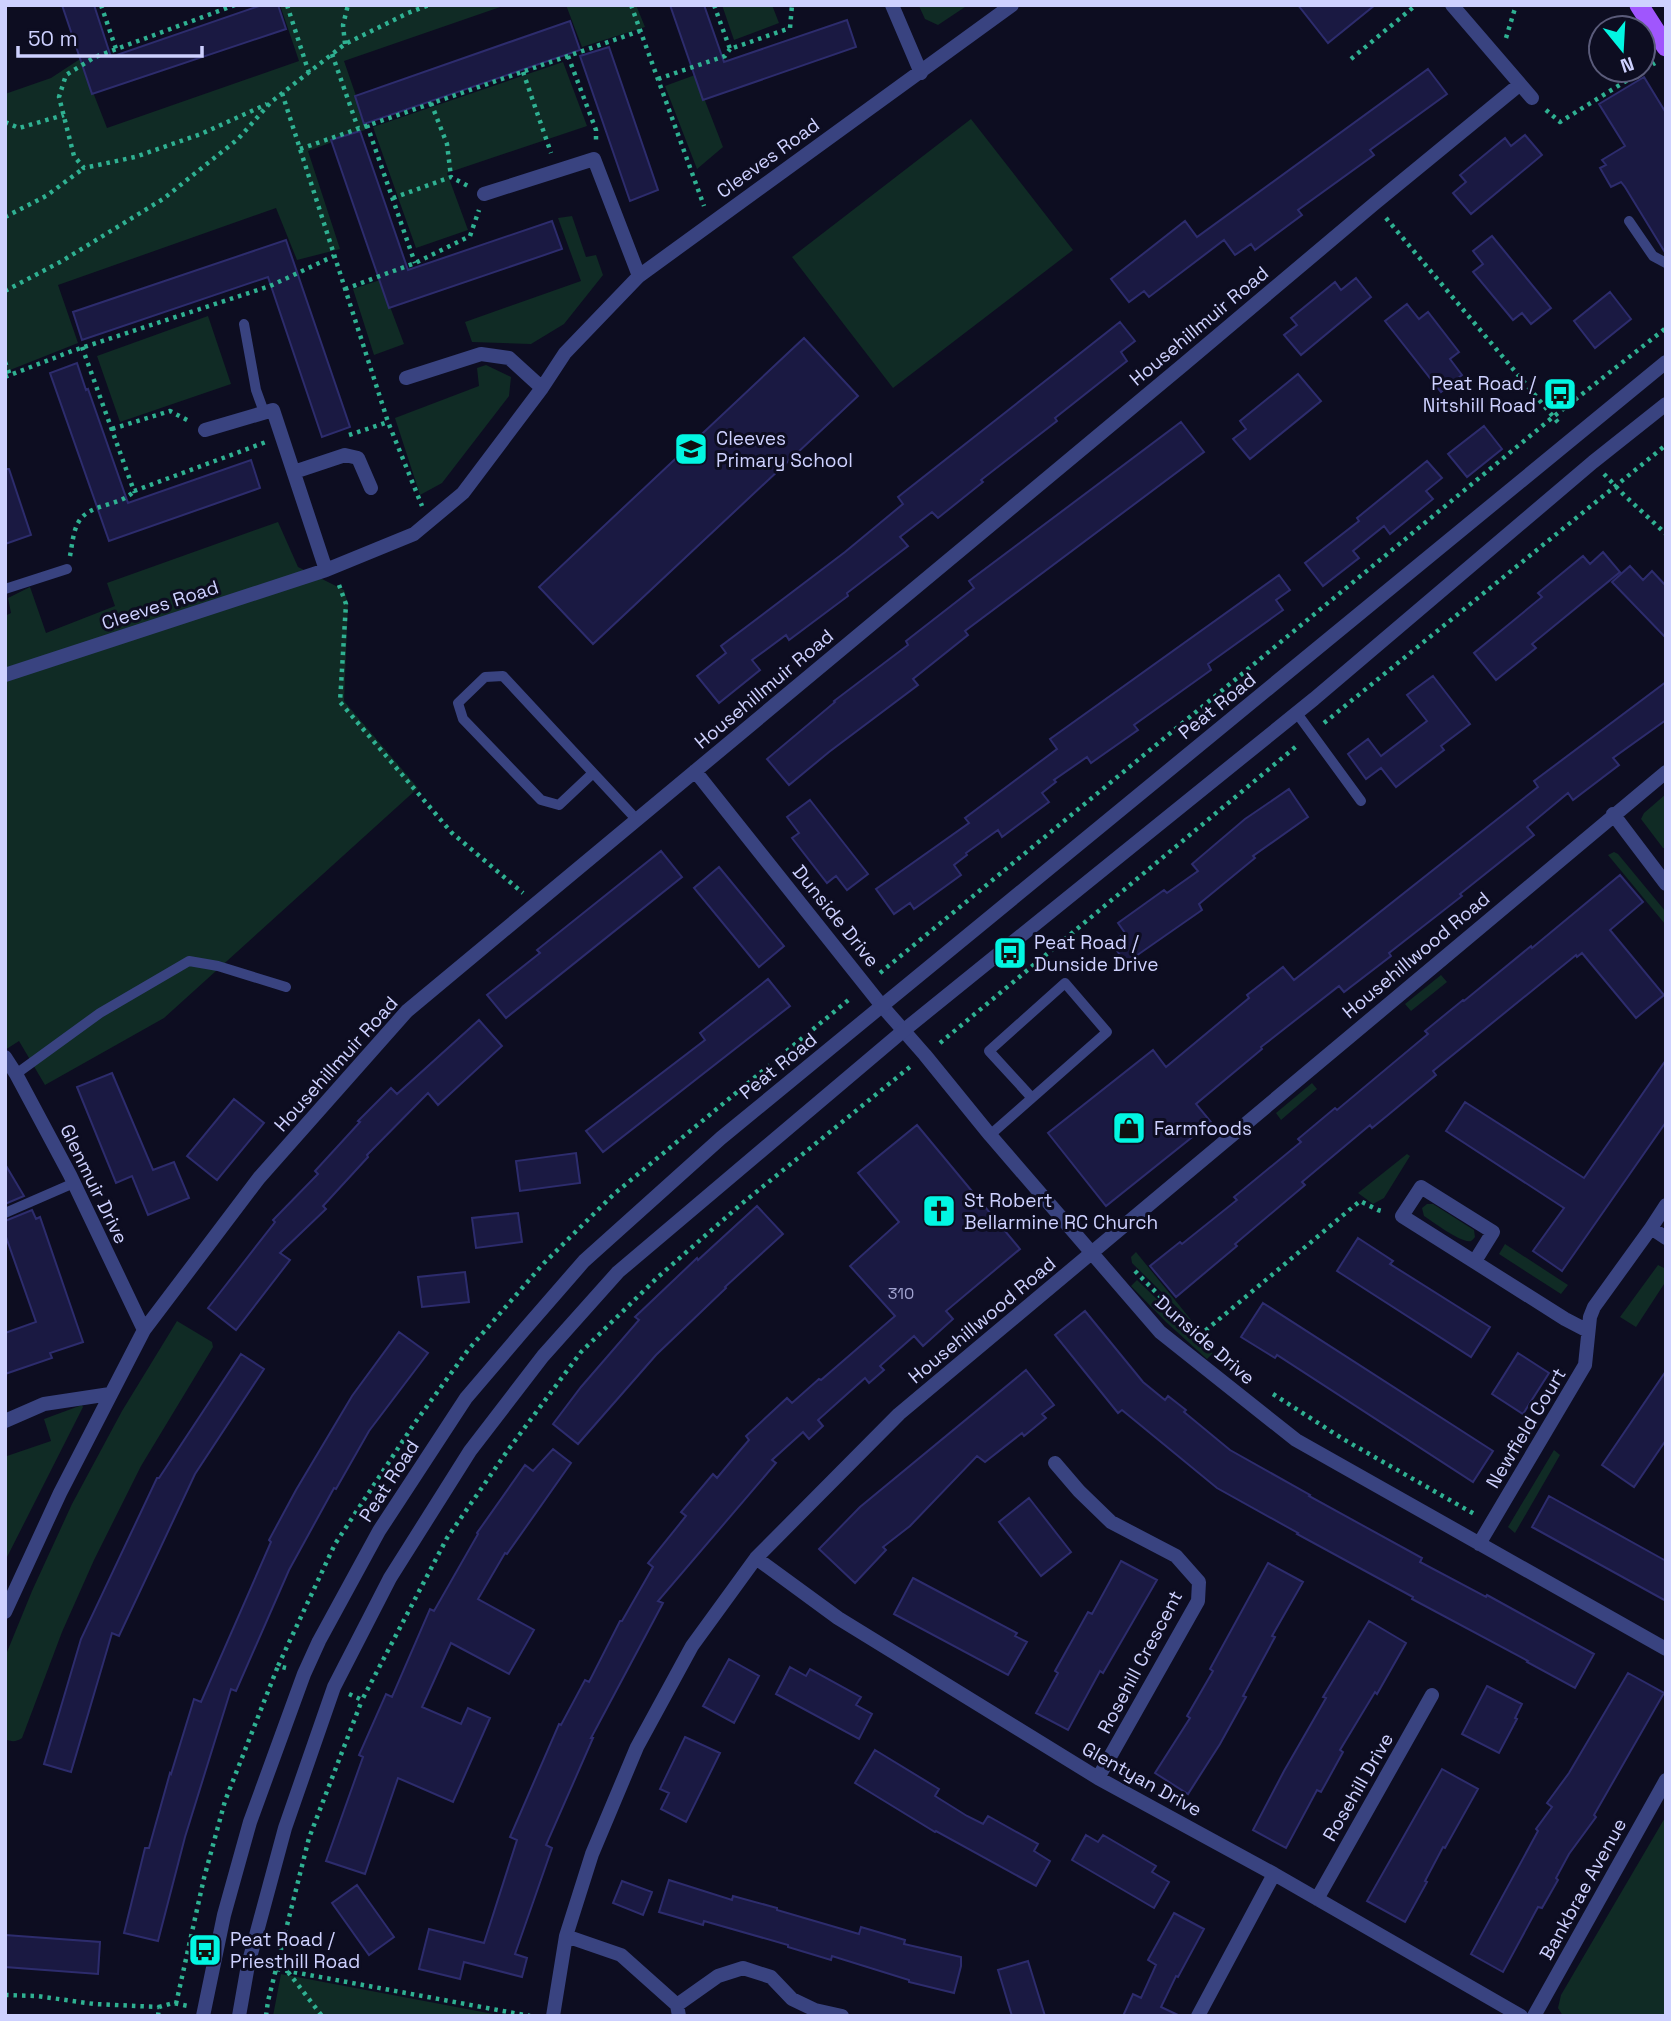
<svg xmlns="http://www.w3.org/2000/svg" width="1671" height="2021" font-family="'Space Grotesk',sans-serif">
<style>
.green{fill:#102b25}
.building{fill:#1a1942;stroke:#2d2c6d;stroke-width:2}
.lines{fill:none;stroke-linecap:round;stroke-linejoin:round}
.path{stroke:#2fb192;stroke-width:4.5;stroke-dasharray:3.5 5;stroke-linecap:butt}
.service{stroke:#394380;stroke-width:10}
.minor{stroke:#394380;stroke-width:14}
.tertiary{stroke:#394380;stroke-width:14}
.primary{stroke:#a056fd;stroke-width:19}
.labels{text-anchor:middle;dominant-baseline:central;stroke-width:6;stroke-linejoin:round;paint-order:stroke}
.number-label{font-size:16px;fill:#a1a3d0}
.street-label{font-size:19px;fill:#ced1ff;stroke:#0d0d21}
.poi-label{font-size:19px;fill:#ced1ff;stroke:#0d0d21;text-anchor:start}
</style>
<rect width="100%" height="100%" fill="#0d0d21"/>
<path class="green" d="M280 5H506L344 61 365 122V130L308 151 340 249 297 260 276 208 58 285 78 343 5 372V94L51 78 80 59 107 128 299 61Z
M566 5H636L645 27 582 47Z
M722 5H772L779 23 734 40Z
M922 5H968L938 25 925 19 919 6Z
M563 62 587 126 447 173 468 230 416 248 373 127Z
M695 75 723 147 697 169 665 86Z
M971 119 1073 250 893 388 792 257Z
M572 216 586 257 596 255 603 275 564 324 531 344 472 342 465 322 581 281 558 218Z
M380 280 404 344 374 355 353 289Z
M208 316 231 384 120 422 97 356Z
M486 365 511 377 509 396 442 483 420 495 395 418 479 386 477 368Z
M278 522 298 567 344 590 348 604 344 701 418 788 164 1018 45 1085 19 1041 5 1050V616L11 613 8 598 30 587 46 633 115 606 107 583Z
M1666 794V848H1663L1641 819 1644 813Z
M1614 852 1618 854 1666 912 1665 924 1608 855Z
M1441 975 1447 982 1411 1011 1405 1004Z
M1312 1083 1317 1089 1281 1120 1276 1113Z
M1407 1154 1410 1156 1384 1198 1373 1204 1358 1193Z
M1427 1204H1433L1474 1230 1475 1237C1474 1238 1473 1240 1471 1241 1462 1244 1432 1221 1424 1216L1422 1208Z
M1505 1244 1568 1285 1561 1294 1499 1254Z
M1136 1252 1196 1326 1132 1263 1131 1257Z
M1658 1265 1666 1269V1281L1636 1327 1620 1317Z
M1137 1280 1213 1353 1207 1359 1166 1322 1131 1286Z
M177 1321 212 1342 213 1347 141 1466 94 1560 62 1632 22 1738C16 1742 12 1742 5 1739V1657L32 1591 72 1504 122 1411Z
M82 1405 83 1407 5 1561V1452L7 1456 51 1441 44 1419Z
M1554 1450 1560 1455 1515 1533 1508 1527Z
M1666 1816V2016H1563L1558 2008 1561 1995Z
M281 1974 504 2016H273Z"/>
<path class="building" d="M62 5H94L111 57 262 5H278L286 29 92 94Z
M670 5H704L724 62 847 20 856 47 703 100Z
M1298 5H1375L1328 43Z
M570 21 580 50 364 124 355 96Z
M609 47 658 190 630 201 580 56Z
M1428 69 1447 94 1370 150 1374 155 1298 210 1302 215 1255 250 1251 244 1235 255 1224 240 1149 297 1144 291 1129 302 1111 279 1185 221 1197 237Z
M1644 77 1666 113V254L1625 187 1621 182 1611 187 1600 168 1606 165 1602 160 1625 146 1599 104Z
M360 131 408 270 552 221 562 249 389 308 331 140Z
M1525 135 1542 155 1471 214 1453 193 1466 182 1460 175 1505 138 1511 146Z
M1492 236 1551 308 1531 324 1522 313 1513 320 1473 272 1483 264 1473 251Z
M286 240 350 427 322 437 268 277 82 340 73 312Z
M1356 278 1371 297 1301 355 1284 335 1297 325 1291 318 1335 282 1341 290Z
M1610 292 1631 319 1595 348 1574 321Z
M1407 304 1419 319 1428 312 1459 352 1450 359 1462 375 1441 392 1385 321Z
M1120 322 1135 341 1121 352 1127 361 1055 418 1057 421 981 480 983 482 938 518 932 512 900 537 908 546 847 593 848 596 789 640 786 635 752 660 760 670 719 703 697 676 726 653 721 646 845 552 903 504 898 497Z
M804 338 858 396 593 644 539 587Z
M77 363 86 390 88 389 128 503 251 460 260 488 109 541 50 373Z
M1298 374 1321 401 1250 459 1233 439 1246 429 1240 421Z
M1181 422 1204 452 965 631 968 635 913 679 918 685 829 752 789 785 767 759 835 702 834 701 908 645 906 641 974 588 969 581Z
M1484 426 1502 449 1467 477 1448 454Z
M1427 461 1442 478 1426 491 1433 499 1390 534 1384 526 1353 551 1359 558 1323 586 1305 563 1359 521 1357 518Z
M5 469H9L31 535 5 544Z
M1603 552 1620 572 1532 644 1536 648 1496 680 1474 653 1542 597 1538 593 1583 556 1590 564Z
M1630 566 1643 580 1652 571 1666 586V638L1612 582Z
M1279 575 1290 590 1276 600 1283 610 1208 664 1211 670 1134 725 1138 730 1091 763 1087 757 1054 780 1056 782 1042 793 1049 802 1002 837 998 830 966 853 967 855 954 865 961 875 914 909 910 903 894 914 876 889 969 823 965 818 1057 749 1050 739Z
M1433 676 1470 724 1441 746 1444 750 1396 787 1381 768 1366 779 1348 754 1368 739 1381 756 1427 721 1407 695Z
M1666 682V720L1613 758 1619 765 1573 800 1568 793 1527 827 1534 835 1460 894 1462 896 1389 953 1391 956 1344 992 1339 986 1261 1047 1262 1049 1196 1104 1211 1122 1106 1206 1048 1133 1153 1050 1166 1067 1249 998 1247 995 1283 967 1294 980 1538 787 1534 781Z
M1289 789 1308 817 1253 856 1255 858 1199 904 1202 910 1126 963 1111 943 1125 933 1118 923 1164 890 1167 893 1198 871 1192 864 1245 819Z
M810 800 868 874 847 890 836 876 827 883 792 838 799 833 787 817Z
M661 851 682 877 506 1018 487 995 540 953 537 950Z
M719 867 784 946 759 967 694 888Z
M1620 875 1643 902 1610 930 1664 995 1636 1018 1582 953 1577 957 1576 955 1433 1071 1436 1075 1388 1115 1372 1128 1370 1125 1302 1182 1305 1185 1235 1244 1237 1246 1176 1297 1150 1266 1180 1242 1182 1244 1237 1200 1234 1197 1301 1142 1298 1139 1335 1108 1337 1110 1428 1034 1425 1031 1463 1000 1464 1001 1531 946 1532 948Z
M768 979 790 1006 603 1152 586 1131 705 1040 700 1033Z
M479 1020 502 1046 438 1105 428 1093 367 1155 368 1157 323 1206 326 1209 280 1253 290 1260 236 1330 208 1308 275 1222 273 1220 318 1174 315 1171 360 1122 358 1121 391 1088 397 1094Z
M1666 1060V1122L1562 1271 1533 1251 1564 1208 1446 1131 1465 1102 1584 1178Z
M112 1073 153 1170 174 1162 189 1198 148 1215 132 1176 116 1183 77 1087Z
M234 1099 264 1123 217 1180 187 1156Z
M917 1125 1020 1249 946 1311 953 1319 923 1346 914 1336 880 1366 884 1370 869 1383 865 1378 818 1420 823 1426 809 1439 803 1432 772 1460 776 1463 658 1601 663 1603 591 1738H593L546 1845 552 1848 515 1954 527 1958 522 1977 464 1962 460 1979 419 1969 429 1929 484 1943 517 1840 510 1837 559 1724 561 1725 585 1680 589 1682 620 1621H622L653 1567 648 1563 686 1516 681 1512 713 1474 717 1478 737 1454 749 1440 746 1436 787 1398 792 1403 819 1379 821 1380 895 1316 850 1266 899 1222 858 1173Z
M576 1153 580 1183 520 1191 516 1161Z
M5 1164 24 1196 5 1204Z
M757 1206 783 1234 725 1287 726 1288 656 1355 578 1444 553 1424 581 1387 639 1320 635 1317 697 1258 698 1260Z
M32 1210 36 1219 40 1217 83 1342 50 1353 52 1358 5 1374V1333L36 1322 5 1234V1221Z
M518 1213 522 1242 476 1248 472 1218Z
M1358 1238 1393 1261 1390 1264 1490 1327 1471 1357 1337 1271Z
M465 1272 469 1302 422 1307 418 1277Z
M1263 1303 1493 1451 1473 1482 1277 1355 1275 1358 1241 1337Z
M1085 1311 1143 1382 1165 1400 1168 1396 1186 1410 1184 1412 1230 1450 1310 1495 1309 1496 1422 1558 1420 1562 1486 1597 1487 1595 1594 1654 1575 1688 1527 1662 1528 1661 1412 1599 1413 1597 1297 1534 1298 1533 1217 1488 1122 1410 1118 1413 1055 1335Z
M399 1332 428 1353 369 1431 336 1489 334 1488 289 1570 236 1691 231 1689 185 1837 158 1941 124 1933 145 1848H149L170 1773 171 1774 194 1699 201 1702 271 1542 269 1540 296 1490 352 1396Z
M1518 1353 1549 1373 1523 1414 1492 1394Z
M241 1354 264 1369 195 1474 119 1636 112 1633 71 1772 44 1764 81 1639 157 1478H159Z
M1026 1370 1054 1405 1042 1414 1046 1418 1024 1436 1022 1433 985 1462 977 1456 910 1526 883 1547 886 1550 855 1583 819 1549 860 1507Z
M1666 1371V1440L1634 1487 1602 1465Z
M553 1449 571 1463 507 1554 505 1553 478 1599 534 1630 509 1674 451 1643 422 1707 461 1724 468 1708 490 1718 453 1802 398 1778 365 1874 326 1861 363 1757 359 1755 386 1694 392 1697 430 1609 434 1611 478 1534 477 1533 525 1465 533 1471Z
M1549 1496 1666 1561V1601L1532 1527Z
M1029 1498 1071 1552 1041 1576 999 1522Z
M1121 1561 1157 1580 1103 1673 1100 1671 1068 1730 1036 1713 1058 1673 1055 1671 1088 1612 1092 1614Z
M1268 1563 1303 1582 1272 1636 1275 1637 1243 1696 1246 1697 1220 1744 1188 1794 1155 1773 1190 1718 1187 1716 1213 1671 1210 1669Z
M913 1578 1017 1633 1015 1636 1027 1642 1008 1675 894 1614Z
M1369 1621 1406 1643 1377 1694 1375 1692 1340 1750 1343 1752 1321 1792 1317 1790 1286 1848 1253 1830 1284 1771 1326 1698 1323 1697Z
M729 1659 759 1676 734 1723 703 1706Z
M790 1667 806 1676 810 1669 861 1697 856 1705 872 1714 859 1739 776 1694Z
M1628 1673 1664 1693 1594 1815 1596 1817 1569 1854 1556 1878 1558 1880 1542 1908 1538 1907 1503 1972 1471 1954 1538 1831 1536 1829 1552 1807 1547 1803 1569 1773Z
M1487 1686 1522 1704 1515 1718 1517 1719 1499 1753 1462 1734Z
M685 1737 720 1753 686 1822 661 1809 669 1793 660 1789Z
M875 1750 939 1789 935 1796 967 1816 983 1824 988 1816 1038 1844 1034 1851 1050 1861 1036 1886 936 1831 935 1832 855 1783Z
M1442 1769 1478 1789 1445 1848 1443 1847 1425 1881 1427 1882 1405 1922 1367 1901Z
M1086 1835 1098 1842 1103 1835 1156 1866 1152 1872 1169 1882 1154 1908 1072 1860Z
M669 1880 732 1900 733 1896 777 1908V1910L859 1934 861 1927 905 1940 904 1944 961 1957V1966L954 1993 909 1982V1980L832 1956 831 1960 788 1947V1945L704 1921 703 1925 659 1912Z
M622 1881 652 1892 643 1915 613 1903Z
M357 1885 394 1937 369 1955 332 1903Z
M1174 1913 1204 1929 1178 1977 1176 1976 1161 2007 1180 2016H1123L1133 1994 1141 1998 1156 1965 1148 1960Z
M5 1935 100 1942 98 1974 5 1967Z
M1028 1961 1045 2016H1012L998 1970Z"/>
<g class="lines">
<path class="path" d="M101 5 116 49
M235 5 95 57 66 75 59 97 74 156 84 168 135 157 201 134 267 104
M287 5 309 73
M631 5 704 206
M714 5 730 49 790 28 792 5
M1506 38 1516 5
M345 44 343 25 348 5
M332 54 358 128
M568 56 596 130V141
M1351 59 1416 5
M523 72 551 153
M658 79 725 56 730 49
M282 93 388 422 422 506
M431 103 447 144 451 177
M1546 110 1560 122 1655 63
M5 122 19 128 64 115
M367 125 415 263
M300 149 640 31
M393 198 451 177 470 187
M5 217 46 196 84 168
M1386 218 1561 426
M345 289 415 263 470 236 479 210
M5 291 62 261 163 199 238 139 271 102 345 44 408 13 429 5
M82 347 134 491 266 442
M5 362 10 375
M5 377 72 351 270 286 334 256
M112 429 170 411 189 421
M349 435 388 422
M1604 474 1623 494 1666 534
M70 556C72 546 73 532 78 523 88 503 120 507 134 491
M339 585 346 604 340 702 452 833 523 893
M1324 723 1666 445
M880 973 1553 417 1666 328
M940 1043 1299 744
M1135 1271 1198 1335
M1199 1336 1360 1201 1378 1210 1385 1212
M1273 1394 1343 1439 1476 1515
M286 1668 278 1666 335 1544 414 1424 468 1350 544 1263 614 1194 852 997
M349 1694 362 1700 447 1538 508 1450 581 1352 658 1277 739 1206 911 1066
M277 1969 530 2016
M288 1972 322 2016
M5 1995 37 1996 94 2004 159 2007
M176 2004 204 1878 225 1801 278 1666
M158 2016 159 2007 173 2003 188 2006
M266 2016 268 2001 309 1838 362 1700"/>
<path class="service" d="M1629 221 1653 256 1666 263
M244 324 256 390 264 412
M5 589 67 569
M1296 712 1361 801
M593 773 559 805 541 800 463 719 458 703 485 677 503 676 637 820
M16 1074 100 1013 189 961 218 966 286 987
M990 1135 1107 1032 1065 983 989 1051 1032 1098
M5 1213 74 1183"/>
<path class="minor" d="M892 5 921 73
M1452 5 1532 98
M484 194 594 159 639 276
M406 378 481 354 509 358 542 388
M205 430 273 410 326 570
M294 472 345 455 358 458 371 488
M5 675 326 570 414 534 463 493 542 388 565 353 639 276 1012 5
M695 771 882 1006 925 1055 990 1135 1160 1332 1296 1440 1666 1649
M1613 814 1666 884
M5 1057 16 1074 70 1175 144 1330
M1666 1205 1651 1228 1666 1238
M1475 1261 1493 1232 1421 1187 1402 1216 1565 1319 1588 1331
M5 1421 44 1404 110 1394
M1055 1463 1079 1491 1111 1522 1176 1556 1199 1582 1198 1601 1098 1778
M1479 1544 1585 1365 1590 1317 1594 1307 1651 1228
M756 1558 838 1618 1098 1778 1274 1874 1521 2016
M5 1612 60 1493 144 1330 259 1178 407 1011 1183 365 1374 204 1519 85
M1317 1899 1432 1695
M566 1936 621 1955 677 2005 679 2016
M677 2005 718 1976 743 1968 771 1977 792 1999 815 2010 842 2016
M553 2016 566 1936 592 1854 637 1747 692 1646 756 1558 899 1414 1666 772
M1198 2016 1274 1874
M1534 2016 1666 1780"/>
<path class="tertiary" d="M203 2016 224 1915 250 1822 304 1674 319 1641 379 1531 466 1398 524 1330 584 1261 721 1138 1666 362
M239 2016 248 1965 285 1828 334 1687 390 1578 470 1451 543 1356 618 1272 903 1031 1314 699 1593 462 1666 404"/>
<path class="primary" d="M1639 5 1666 47"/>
</g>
<defs>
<symbol id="bus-square" viewBox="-11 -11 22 22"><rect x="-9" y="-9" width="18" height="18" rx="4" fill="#02f6e2" stroke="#0d0d21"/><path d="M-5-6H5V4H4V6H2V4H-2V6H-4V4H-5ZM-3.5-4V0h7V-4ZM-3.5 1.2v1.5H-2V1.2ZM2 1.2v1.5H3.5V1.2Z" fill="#111"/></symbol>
<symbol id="school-square" viewBox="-11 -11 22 22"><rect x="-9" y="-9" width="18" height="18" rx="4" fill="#02f6e2" stroke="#0d0d21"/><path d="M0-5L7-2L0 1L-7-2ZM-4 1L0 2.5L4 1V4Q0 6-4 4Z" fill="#111"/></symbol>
<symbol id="shop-square" viewBox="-11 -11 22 22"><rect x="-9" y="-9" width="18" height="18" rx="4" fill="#02f6e2" stroke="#0d0d21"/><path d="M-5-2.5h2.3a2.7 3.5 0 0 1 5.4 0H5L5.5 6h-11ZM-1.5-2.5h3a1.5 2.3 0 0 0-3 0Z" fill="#111"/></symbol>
<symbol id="church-square" viewBox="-11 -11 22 22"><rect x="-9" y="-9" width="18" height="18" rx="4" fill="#02f6e2" stroke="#0d0d21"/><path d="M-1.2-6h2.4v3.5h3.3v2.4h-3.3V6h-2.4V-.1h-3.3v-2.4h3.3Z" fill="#111"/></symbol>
</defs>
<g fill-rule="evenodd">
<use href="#bus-square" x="1541" y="375" width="38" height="38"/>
<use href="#school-square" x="672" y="430" width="38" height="38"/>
<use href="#bus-square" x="991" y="934" width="38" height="38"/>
<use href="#shop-square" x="1110" y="1109" width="38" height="38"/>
<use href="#church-square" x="920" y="1192" width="38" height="38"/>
<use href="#bus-square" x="186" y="1931" width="38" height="38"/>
</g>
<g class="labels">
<g class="number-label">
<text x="901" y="1293">310</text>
</g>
<g class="street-label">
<text transform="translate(768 158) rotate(-36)">Cleeves Road</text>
<text transform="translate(1199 326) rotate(-40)">Househillmuir Road</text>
<text transform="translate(160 605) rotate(-18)">Cleeves Road</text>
<text transform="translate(764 689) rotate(-40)">Househillmuir Road</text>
<text transform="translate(1217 706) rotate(-39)">Peat Road</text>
<text transform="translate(836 916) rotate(51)">Dunside Drive</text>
<text transform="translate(1416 955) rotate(-40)">Househillwood Road</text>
<text transform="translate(336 1064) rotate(-48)">Househillmuir Road</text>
<text transform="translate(778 1066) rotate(-39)">Peat Road</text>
<text transform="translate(94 1184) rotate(64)">Glenmuir Drive</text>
<text transform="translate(982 1320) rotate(-40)">Househillwood Road</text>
<text transform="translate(1205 1340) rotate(41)">Dunside Drive</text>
<text transform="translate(1526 1428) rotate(-59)">Newfield Court</text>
<text transform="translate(389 1481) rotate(-57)">Peat Road</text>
<text transform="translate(1140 1662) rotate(-62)">Rosehill Crescent</text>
<text transform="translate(1142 1779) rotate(29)">Glentyan Drive</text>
<text transform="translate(1358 1787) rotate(-60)">Rosehill Drive</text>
<text transform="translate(1583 1889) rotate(-61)">Bankbrae Avenue</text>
</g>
<g class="poi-label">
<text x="1536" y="383" text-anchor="end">Peat Road /<tspan x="1536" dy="22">Nitshill Road</tspan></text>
<text x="716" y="438">Cleeves<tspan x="716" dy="22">Primary School</tspan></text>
<text x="1034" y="942">Peat Road /<tspan x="1034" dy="22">Dunside Drive</tspan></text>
<text x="1154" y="1128">Farmfoods</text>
<text x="964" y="1200">St Robert<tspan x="964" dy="22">Bellarmine RC Church</tspan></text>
<text x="230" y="1939">Peat Road /<tspan x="230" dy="22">Priesthill Road</tspan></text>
</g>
</g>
<rect width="1671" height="2021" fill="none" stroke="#ced1ff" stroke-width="14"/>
<g transform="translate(1622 49) rotate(162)"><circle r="33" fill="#0d0d21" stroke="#5a5b7a" stroke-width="2"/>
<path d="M0-5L12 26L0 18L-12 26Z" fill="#02f6e2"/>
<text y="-10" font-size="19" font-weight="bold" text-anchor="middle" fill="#ced1ff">N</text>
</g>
<path d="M18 46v10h184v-10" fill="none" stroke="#ced1ff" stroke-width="3.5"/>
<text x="28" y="46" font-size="21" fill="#ced1ff" stroke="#0d0d21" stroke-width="5" paint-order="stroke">50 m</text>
</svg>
